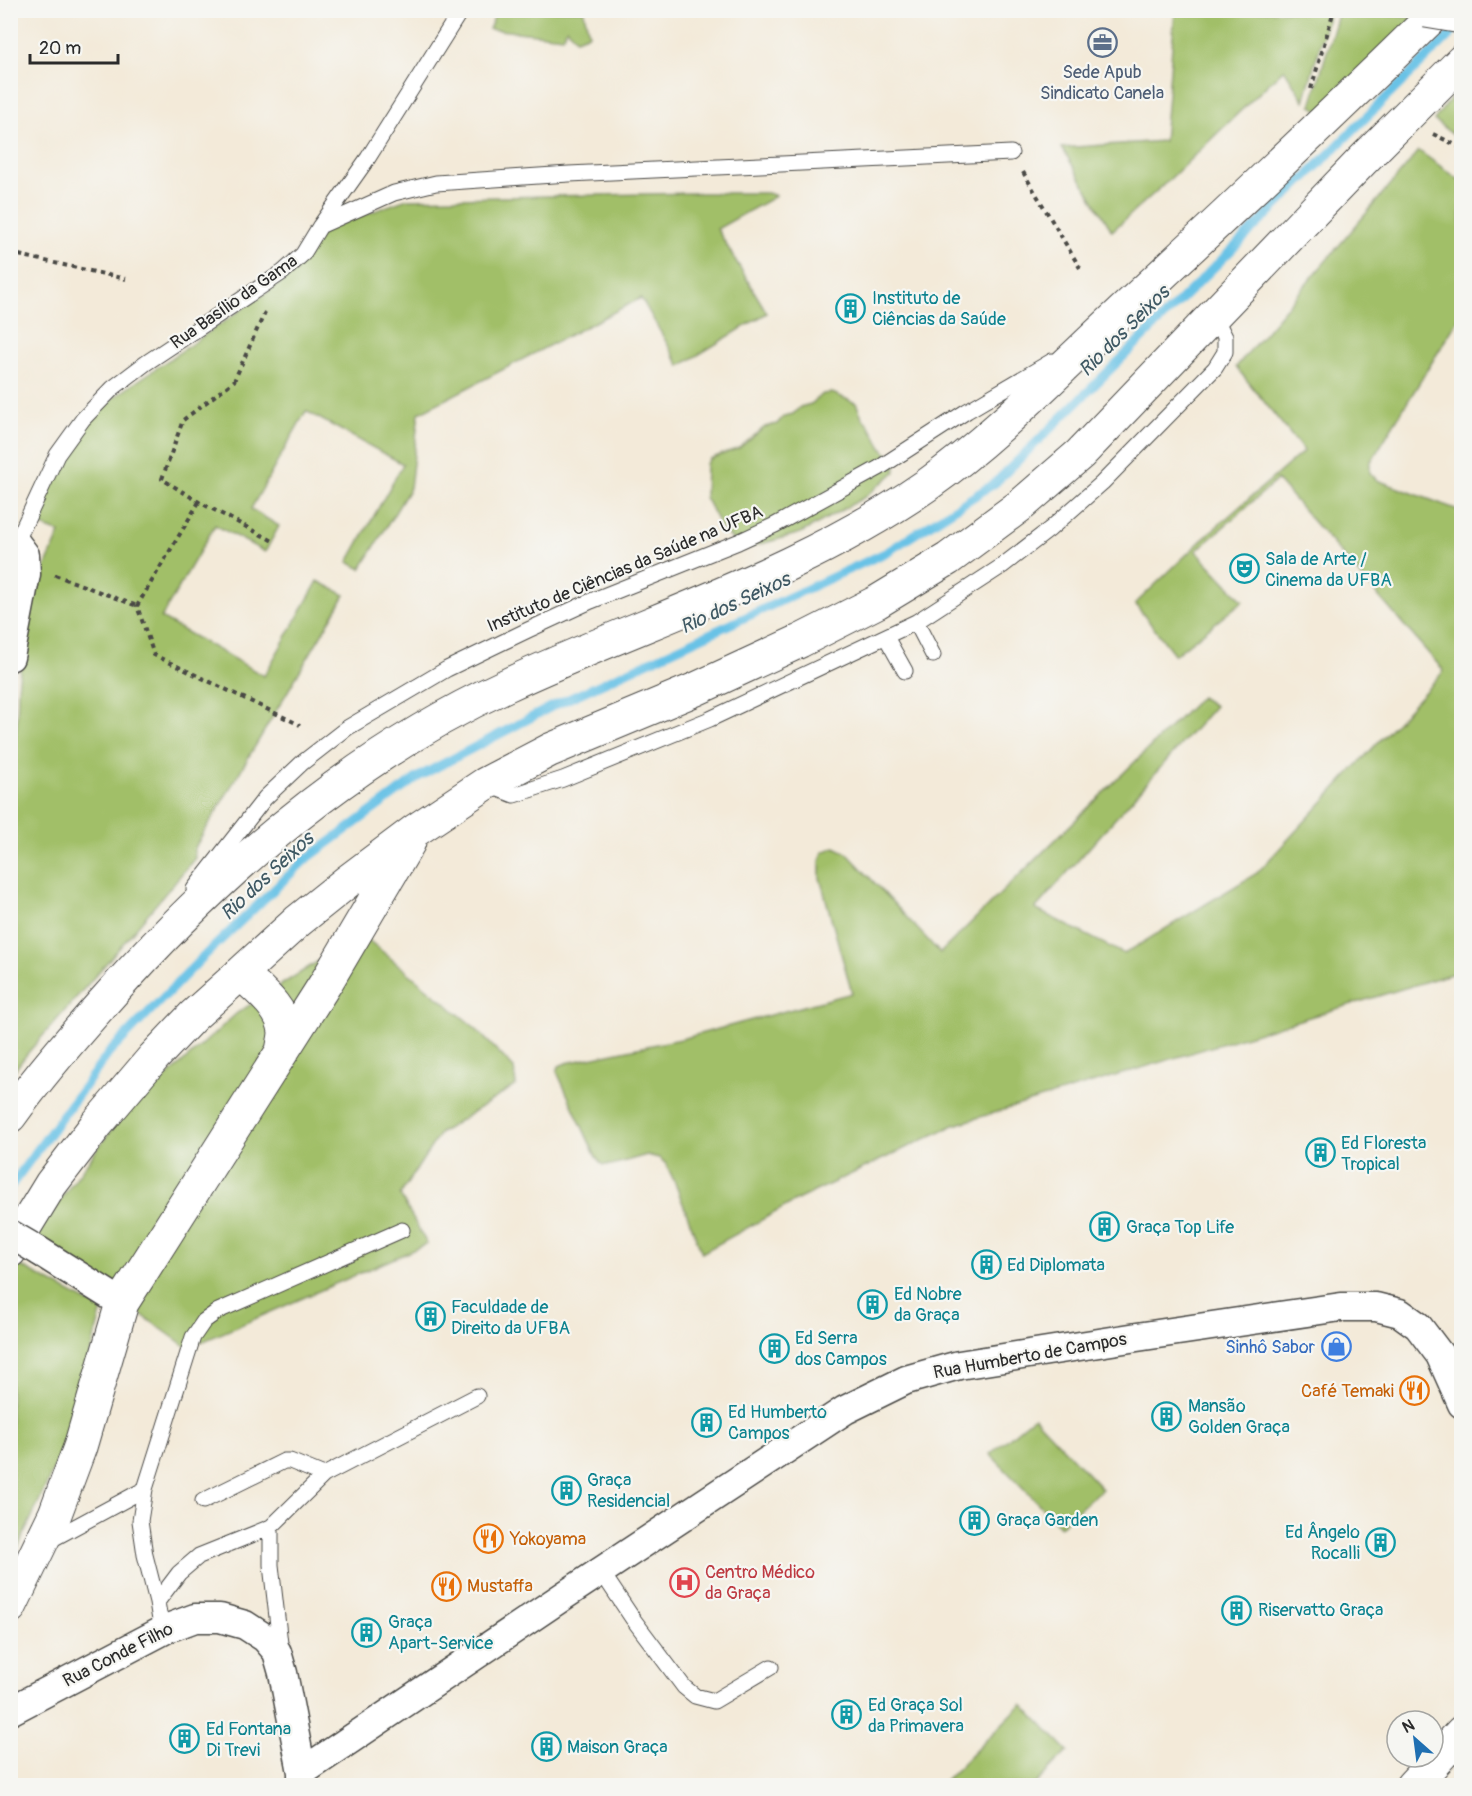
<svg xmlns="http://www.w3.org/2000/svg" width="1472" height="1796" font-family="Pangolin,sans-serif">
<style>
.green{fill:#a1bf67;stroke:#667549;stroke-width:1.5}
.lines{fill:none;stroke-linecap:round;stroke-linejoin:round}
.stream{stroke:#69c2e6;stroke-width:9}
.lane-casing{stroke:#494845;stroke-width:17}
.street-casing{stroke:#494845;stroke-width:31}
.secondary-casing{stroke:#494845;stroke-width:35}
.primary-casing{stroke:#494845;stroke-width:35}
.path{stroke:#494845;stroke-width:4;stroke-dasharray:4.5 4.5;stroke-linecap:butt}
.lane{stroke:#fff;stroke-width:15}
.street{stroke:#fff;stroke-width:28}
.secondary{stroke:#fff;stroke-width:33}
.primary{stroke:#fff;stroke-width:33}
.street-bridge-casing{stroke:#494845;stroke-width:31;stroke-linecap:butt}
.secondary-bridge-casing{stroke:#494845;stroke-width:35;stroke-linecap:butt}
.street-bridge{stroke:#fff;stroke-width:28}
.secondary-bridge{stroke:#fff;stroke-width:33}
.labels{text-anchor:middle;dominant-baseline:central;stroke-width:4.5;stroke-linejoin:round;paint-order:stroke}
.service-label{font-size:18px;fill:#4e5e75;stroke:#f6f6f2}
.culture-label{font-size:18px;fill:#0d838f;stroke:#f6f6f2;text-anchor:start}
.street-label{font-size:18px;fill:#2b2b2b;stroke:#f6f6f2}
.shop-label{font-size:18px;fill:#366cbe;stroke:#f6f6f2;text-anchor:end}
.food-label{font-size:18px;fill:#c56008;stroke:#f6f6f2;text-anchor:start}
.health-label{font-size:18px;fill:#be3a42;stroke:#f6f6f2;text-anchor:start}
.water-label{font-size:20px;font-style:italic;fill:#3e5863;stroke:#f6f6f2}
</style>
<rect width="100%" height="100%" fill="#f6f6f2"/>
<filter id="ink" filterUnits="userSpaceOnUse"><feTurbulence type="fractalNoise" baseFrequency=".0167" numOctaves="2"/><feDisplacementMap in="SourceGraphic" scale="12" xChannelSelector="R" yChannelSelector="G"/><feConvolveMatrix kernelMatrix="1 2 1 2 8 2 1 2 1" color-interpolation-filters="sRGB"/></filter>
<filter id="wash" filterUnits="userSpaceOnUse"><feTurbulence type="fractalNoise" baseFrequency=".008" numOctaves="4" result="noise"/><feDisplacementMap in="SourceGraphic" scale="24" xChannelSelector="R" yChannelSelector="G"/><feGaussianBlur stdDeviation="1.35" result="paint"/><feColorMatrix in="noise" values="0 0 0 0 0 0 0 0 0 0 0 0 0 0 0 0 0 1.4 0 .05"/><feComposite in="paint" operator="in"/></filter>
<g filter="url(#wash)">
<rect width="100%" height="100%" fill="#f3ead9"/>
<path class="green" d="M585 10 584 12 589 34 576 39 567 28 563 37 489 29 497 11Z
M1175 11H1330L1304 101 1284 69 1170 179 1112 231 1062 148 1164 141Z
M1339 11H1360L1420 19 1325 116 1311 105Z
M1461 85 1462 141H1461L1434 120Z
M1419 151 1461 181V315L1370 463V473L1377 480 1461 511V971L954 1125 799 1199 702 1253 675 1183 666 1164 659 1158 647 1155 612 1165H603L596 1157 557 1072 559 1066 566 1063 681 1039 852 993 820 878V861L823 852 835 847 847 853 940 953 1201 697 1215 706 1035 909 1124 954 1257 873 1444 671 1277 480 1196 551 1243 601 1175 655 1135 604 1207 535 1304 451 1236 367Z
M695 193H768L776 196 717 229 767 313 680 366 641 298 419 413 410 488 361 569 348 562 403 464 306 411 251 509 279 526 265 552 215 525 161 618 264 676 318 581 345 595 194 849 195 858 110 959 27 1054 11 1075V764L17 725 18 688 27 608 60 533 31 522 65 459 86 426 113 398 295 273 325 229 407 199Z
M832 393 856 403 863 419 868 424 884 451 890 455 896 464 895 472 865 497 801 533 742 549 721 528 705 497 706 464 710 459 739 448 765 427 777 424 784 416 793 414 800 407 811 404 823 394Z
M361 934 473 1026 514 1068 516 1085 440 1133 400 1195 427 1244 188 1348 33 1237 117 1122 237 1013Z
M17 1264 102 1310 68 1437 11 1563 10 1274Z
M1034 1417 1102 1489 1060 1526 990 1454Z
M1022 1704 1068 1751 1034 1785H941Z"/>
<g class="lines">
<path class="stream" d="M10 1187 109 1053 201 959 304 861 418 777 553 706 887 552 995 483 1461 24"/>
</g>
</g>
<g filter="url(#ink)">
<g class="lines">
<defs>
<path id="lane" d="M320 226 394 193 436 183 569 174 1011 153
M16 543 57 455 83 419 113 388 146 363 283 272 303 254 320 226 368 158 461 10
M916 622 933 655
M886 637 905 671
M488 785 514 795 563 779 710 719 916 622 1002 566 1050 529 1102 483 1215 368 1225 352V337L1214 315
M194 889 265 798 302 763 347 728 447 669 528 630 591 601 738 542 775 525 879 468 967 411 1052 361
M203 1501 284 1461H290L324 1475
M271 1527V1565L281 1652
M47 1542 145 1489
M601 1571 633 1619 684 1687 695 1696 714 1701 771 1667
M157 1602 145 1555 140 1521 145 1489 193 1337 204 1321 218 1311 402 1230
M168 1628 160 1620 157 1602 179 1573 199 1556 271 1527 324 1475 477 1396"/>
<path id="street" d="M10 544 16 543 25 555 26 574 10 657
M39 1251 122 1303
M10 1711 168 1628 195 1618H220L245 1625 265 1638 277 1652 283 1673 302 1772V1786
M302 1772 565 1595 845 1410 906 1380 959 1365 1137 1337 1341 1307H1376L1400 1313 1418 1326 1440 1355 1462 1404"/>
<path id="secondary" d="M1412 1786 1462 1732"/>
<path id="primary" d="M241 973C257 989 283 1007 285 1032 285 1038 283 1045 282 1051
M10 1116C41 1073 75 1034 110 995 221 870 352 757 505 686 646 620 798 575 927 485 995 437 1053 376 1113 320 1223 218 1332 115 1439 10
M10 1251 51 1184 97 1124 154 1057 193 1016 241 973 298 921 348 881 416 830 485 784 550 750 696 689 800 641 877 602 948 559 1021 505 1080 454 1362 161 1462 61
M10 1607 55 1514 80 1447 122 1303 327 981 409 842"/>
</defs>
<use href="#lane" class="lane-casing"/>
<use href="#street" class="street-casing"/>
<use href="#secondary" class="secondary-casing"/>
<use href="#primary" class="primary-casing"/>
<path class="path" d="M1311 89 1334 10
M1433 134 1462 148
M1023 172 1080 268
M10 253 126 279
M265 312 234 381 183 420 162 479 199 502 273 541
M199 502 137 606 154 655 300 725
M55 575 137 606"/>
<use href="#lane" class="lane"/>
<use href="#street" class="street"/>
<use href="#secondary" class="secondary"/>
<use href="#primary" class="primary"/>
<defs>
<path id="street-bridge" d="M10 1234 39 1251"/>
<path id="secondary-bridge" d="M1426 11 1462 17"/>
</defs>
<use href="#street-bridge" class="street-bridge-casing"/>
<use href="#secondary-bridge" class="secondary-bridge-casing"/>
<use href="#street-bridge" class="street-bridge"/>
<use href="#secondary-bridge" class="secondary-bridge"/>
</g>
</g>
<defs>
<symbol id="office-ring" viewBox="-11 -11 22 22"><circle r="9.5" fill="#f6f6f2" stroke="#5c6f8a" stroke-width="1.5"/><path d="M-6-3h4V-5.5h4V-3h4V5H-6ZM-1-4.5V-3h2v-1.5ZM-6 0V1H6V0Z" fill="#5c6f8a"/></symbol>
<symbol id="building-ring" viewBox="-11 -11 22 22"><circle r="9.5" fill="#f6f6f2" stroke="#0f9aa8" stroke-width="1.5"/><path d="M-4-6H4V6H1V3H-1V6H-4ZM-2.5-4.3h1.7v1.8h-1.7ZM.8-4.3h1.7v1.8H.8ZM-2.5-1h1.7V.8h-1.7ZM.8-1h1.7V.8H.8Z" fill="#0f9aa8"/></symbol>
<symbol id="theatre-ring" viewBox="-11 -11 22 22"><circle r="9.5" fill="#f6f6f2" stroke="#0f9aa8" stroke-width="1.5"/><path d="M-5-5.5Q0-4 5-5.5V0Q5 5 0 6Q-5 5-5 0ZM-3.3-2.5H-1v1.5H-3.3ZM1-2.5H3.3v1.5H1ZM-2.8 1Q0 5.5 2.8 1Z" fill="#0f9aa8"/></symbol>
<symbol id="shop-ring" viewBox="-11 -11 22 22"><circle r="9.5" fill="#f6f6f2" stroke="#3f7fe0" stroke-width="1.5"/><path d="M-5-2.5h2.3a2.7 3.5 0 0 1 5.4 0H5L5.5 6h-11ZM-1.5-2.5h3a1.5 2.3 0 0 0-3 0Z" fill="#3f7fe0"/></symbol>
<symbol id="restaurant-ring" viewBox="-11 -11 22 22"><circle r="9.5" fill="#f6f6f2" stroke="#e8710a" stroke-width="1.5"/><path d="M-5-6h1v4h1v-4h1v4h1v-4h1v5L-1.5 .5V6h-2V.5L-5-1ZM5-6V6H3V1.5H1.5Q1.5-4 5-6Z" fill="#e8710a"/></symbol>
<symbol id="hospital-ring" viewBox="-11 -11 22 22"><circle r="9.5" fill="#f6f6f2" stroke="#e0444e" stroke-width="1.5"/><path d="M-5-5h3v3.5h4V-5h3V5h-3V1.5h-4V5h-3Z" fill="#e0444e"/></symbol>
</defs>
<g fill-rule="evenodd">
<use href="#office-ring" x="1086" y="26" width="33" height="33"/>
<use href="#building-ring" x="834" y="292" width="33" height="33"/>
<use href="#theatre-ring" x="1228" y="552" width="33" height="33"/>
<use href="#building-ring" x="1304" y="1136" width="33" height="33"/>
<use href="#building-ring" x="1088" y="1210" width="33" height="33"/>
<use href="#building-ring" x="970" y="1248" width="33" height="33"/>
<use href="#building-ring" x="856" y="1288" width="33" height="33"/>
<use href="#building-ring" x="414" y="1300" width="33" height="33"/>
<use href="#shop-ring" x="1320" y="1330" width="33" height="33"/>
<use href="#building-ring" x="758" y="1332" width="33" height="33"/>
<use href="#restaurant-ring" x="1398" y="1374" width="33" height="33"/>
<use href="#building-ring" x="1150" y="1400" width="33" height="33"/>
<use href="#building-ring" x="690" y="1406" width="33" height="33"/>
<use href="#building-ring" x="550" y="1474" width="33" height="33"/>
<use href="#building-ring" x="958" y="1504" width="33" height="33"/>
<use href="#restaurant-ring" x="472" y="1522" width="33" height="33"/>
<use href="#building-ring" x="1364" y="1526" width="33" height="33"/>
<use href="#hospital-ring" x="668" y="1566" width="33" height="33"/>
<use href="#restaurant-ring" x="430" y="1570" width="33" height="33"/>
<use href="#building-ring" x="1220" y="1594" width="33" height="33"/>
<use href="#building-ring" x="350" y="1616" width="33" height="33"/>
<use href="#building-ring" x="830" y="1698" width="33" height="33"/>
<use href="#building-ring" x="168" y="1722" width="33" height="33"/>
<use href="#building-ring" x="530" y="1730" width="33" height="33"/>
</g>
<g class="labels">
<g class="service-label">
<text x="1102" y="72">Sede Apub<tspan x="1102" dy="21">Sindicato Canela</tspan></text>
</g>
<g class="culture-label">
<text x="872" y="298">Instituto de<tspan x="872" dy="21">Ciências da Saúde</tspan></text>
<text x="1265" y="559">Sala de Arte /<tspan x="1265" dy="21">Cinema da UFBA</tspan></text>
<text x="1341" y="1143">Ed Floresta<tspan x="1341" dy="21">Tropical</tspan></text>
<text x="1126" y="1227">Graça Top Life</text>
<text x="1007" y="1265">Ed Diplomata</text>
<text x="894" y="1294">Ed Nobre<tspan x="894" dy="21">da Graça</tspan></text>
<text x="451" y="1307">Faculdade de<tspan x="451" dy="21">Direito da UFBA</tspan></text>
<text x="795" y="1338">Ed Serra<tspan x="795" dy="21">dos Campos</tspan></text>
<text x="1188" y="1406">Mansão<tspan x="1188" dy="21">Golden Graça</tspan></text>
<text x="728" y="1412">Ed Humberto<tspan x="728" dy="21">Campos</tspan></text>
<text x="587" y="1480">Graça<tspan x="587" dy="21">Residencial</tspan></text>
<text x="996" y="1520">Graça Garden</text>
<text x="1360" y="1532" text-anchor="end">Ed Ângelo<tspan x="1360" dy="21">Rocalli</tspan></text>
<text x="1258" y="1610">Riservatto Graça</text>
<text x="388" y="1622">Graça<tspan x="388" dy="21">Apart-Service</tspan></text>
<text x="868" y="1705">Ed Graça Sol<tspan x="868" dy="21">da Primavera</tspan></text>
<text x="206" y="1729">Ed Fontana<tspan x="206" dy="21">Di Trevi</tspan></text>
<text x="567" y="1747">Maison Graça</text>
</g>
<g class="street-label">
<text transform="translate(234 302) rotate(-35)">Rua Basílio da Gama</text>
<text transform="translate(625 569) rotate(-23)">Instituto de Ciências da Saúde na UFBA</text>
<text transform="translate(1030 1356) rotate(-10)">Rua Humberto de Campos</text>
<text transform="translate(118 1655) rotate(-27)">Rua Conde Filho</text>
</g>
<g class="shop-label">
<text x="1315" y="1347">Sinhô Sabor</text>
</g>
<g class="food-label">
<text x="1394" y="1391" text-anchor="end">Café Temaki</text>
<text x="510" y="1539">Yokoyama</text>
<text x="467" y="1586">Mustaffa</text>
</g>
<g class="health-label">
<text x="705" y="1572">Centro Médico<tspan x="705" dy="21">da Graça</tspan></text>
</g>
<g class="water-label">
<text transform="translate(1124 331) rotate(-45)">Rio dos Seixos</text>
<text transform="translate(735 603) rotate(-25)">Rio dos Seixos</text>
<text transform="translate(267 876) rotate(-43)">Rio dos Seixos</text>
</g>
</g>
<rect width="1472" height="1796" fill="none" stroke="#f6f6f2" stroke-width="36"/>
<g transform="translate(1415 1739) rotate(332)"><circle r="28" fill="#f6f6f2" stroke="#a5a5a2" stroke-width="1.5"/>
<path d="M0-4.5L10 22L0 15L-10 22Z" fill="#1f6fb2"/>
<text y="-9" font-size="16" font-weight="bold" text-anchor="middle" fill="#2b2b2b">N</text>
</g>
<path d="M30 54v9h88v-9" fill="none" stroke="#2b2b2b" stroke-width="3"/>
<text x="39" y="54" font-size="18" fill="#2b2b2b" stroke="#f6f6f2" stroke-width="4.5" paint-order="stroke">20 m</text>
</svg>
